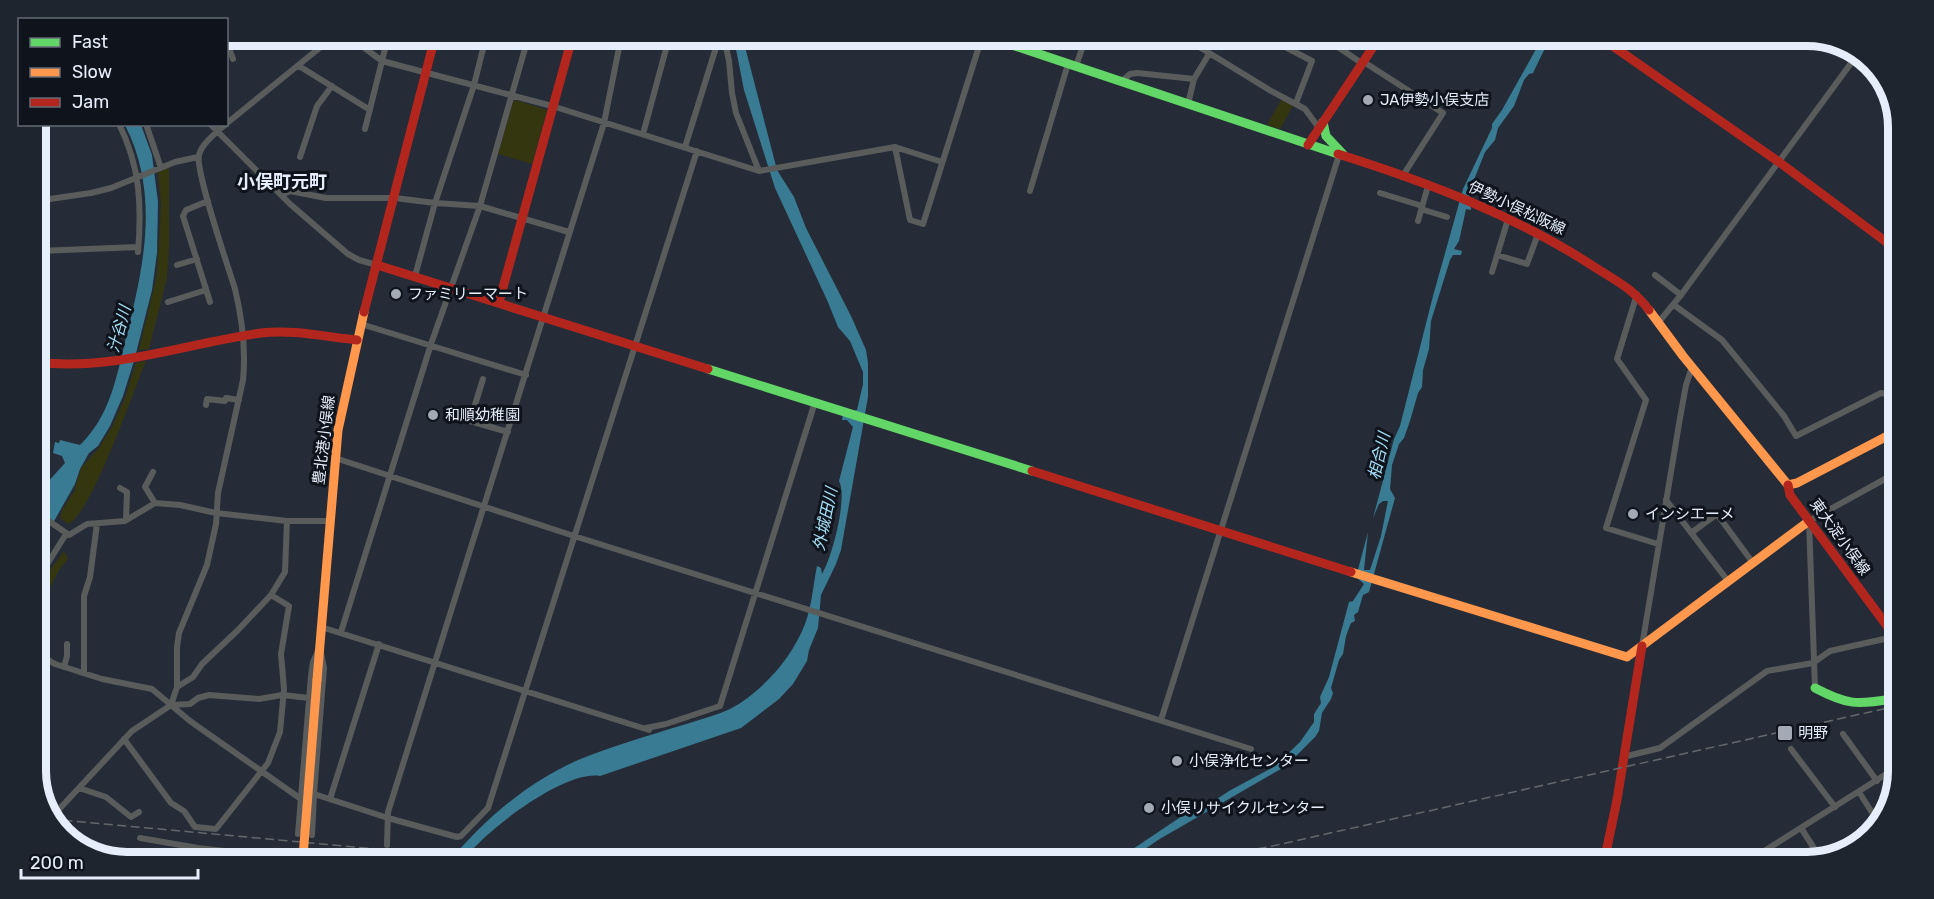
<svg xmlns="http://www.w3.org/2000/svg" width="1934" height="899" font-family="Rubik,'Noto Sans JP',sans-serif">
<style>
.green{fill:#34360f}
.water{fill:#387b93}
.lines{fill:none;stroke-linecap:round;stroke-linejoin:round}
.stream{stroke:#387b93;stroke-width:1.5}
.street{stroke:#5a5c5c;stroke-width:6}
.fast{stroke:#63d668;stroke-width:9}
.slow{stroke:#ff974d;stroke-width:9}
.jam{stroke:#b3261e;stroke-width:9}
.rail{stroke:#64686c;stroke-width:1.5;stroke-dasharray:9 4.5;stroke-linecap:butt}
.slow-bridge{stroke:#ff974d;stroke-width:9}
.poi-dot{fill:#a3aab6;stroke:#0e131c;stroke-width:2}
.labels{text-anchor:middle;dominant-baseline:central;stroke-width:6;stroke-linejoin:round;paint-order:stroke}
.poi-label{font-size:15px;fill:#e6eefb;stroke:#0e131c;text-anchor:start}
.street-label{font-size:15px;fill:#e6eefb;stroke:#0e131c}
.water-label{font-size:16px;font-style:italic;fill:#a6e0f7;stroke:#0e131c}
.quarter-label{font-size:18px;font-weight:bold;fill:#e6eefb;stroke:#0e131c}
.rim{fill:none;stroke:#e6eefb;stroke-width:8}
</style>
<rect width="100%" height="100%" fill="#262c37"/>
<path class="green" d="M515 100 547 110 532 164 498 154 513 102Z
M1281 100 1293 106 1280 129 1267 125Z
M169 168V249L167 278 149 349 139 350 157 275 161 205 158 172Z
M146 361C134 389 92 514 68 524L60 518 63 508 74 492 81 468 98 449 112 427 125 398 136 363Z
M64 551 68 559 59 570 46 595 50 639 44 645 36 631V589Z"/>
<path class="water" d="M734 39H743L777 170 794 197 806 228 851 316 866 350 868 363V397L841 550 836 564 821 595 818 628 809 650 807 661 793 684 779 699 741 728 600 776C564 770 487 830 466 857H453C487 817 530 781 578 760 612 746 647 736 683 725 698 720 715 716 730 709 762 692 792 658 805 624 812 606 813 585 817 566L821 568 822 574C832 558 848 497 839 481L853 427 847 420H842L843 414 857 410 863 384V372L850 341 838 327 827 300 775 188 744 90Z
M1540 42H1548L1533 73 1529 74 1524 80 1514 106 1498 128 1495 140 1485 152 1470 190 1471 210 1466 209 1459 241 1454 249 1462 251 1461 255H1453L1450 260 1431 321 1429 349 1423 370 1422 387 1418 393 1410 421 1404 438 1399 444 1392 465 1390 489 1395 498 1369 592 1363 595 1358 612 1354 615 1355 621 1351 623 1346 636 1343 654 1339 660 1331 688 1333 693 1331 699 1322 713 1319 731 1315 737 1286 766 1158 840 1145 849 1141 855 1133 856 1129 860H1116L1122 853H1127L1188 812 1211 803 1229 791 1275 766 1300 742 1314 722V714L1321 703 1320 697 1329 677 1349 602 1353 601 1364 584 1356 577 1368 532 1364 570H1370L1381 536 1388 501H1383L1379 504 1373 518 1394 439 1400 426 1433 296 1463 189 1492 128V124L1502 110Z
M125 125H141L152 155 158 202 157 253 152 290 134 361 123 396 110 426 98 446 89 453 80 469 75 484 53 523 36 511V495L65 463 62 456 53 453 55 442 59 443 60 440 80 445C109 417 116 380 125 342 143 269 161 196 125 125Z"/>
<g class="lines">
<path class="stream" d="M349 857 351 853"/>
<path class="street" d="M308 37 316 50
M350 37 382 61 552 106 759 171 895 147 942 162
M724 38 729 61 732 93 736 113 759 171
M572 39 619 45
M226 40 233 59
M1188 40 1271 91 1305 109 1319 128
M1283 41V46L1287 48 1312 61 1296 103
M1329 41 1363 64
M1364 62 1443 113 1402 177
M299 66 370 110
M1076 66 1085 40
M1122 81 1130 74 1137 73 1194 79
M1188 104 1194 79 1209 54
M119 124C140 166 142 206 138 252
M146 124 161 168
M210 124 290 204 348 254 359 260 377 265
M226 124 333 37
M365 129 388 37
M643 134 669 38
M685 147 718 41 709 38
M895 147 910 220 923 224 981 40
M300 157 317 106 332 86
M1030 191 1068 64
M1380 193 1419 205 1424 210 1447 217
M282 195 290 191 326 198H395L435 203 480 206 569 232
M38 200V251L138 247
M36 201 91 193 111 188 175 162 198 157
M208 201 186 210 183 216 210 302
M1418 221 1428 186
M1497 255 1527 264 1538 234
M177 265 197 259
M1492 272 1508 219
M1655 275 1681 295
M415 276 435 203 474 85 486 37
M1637 294 1617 359 1646 400 1606 528 1658 544
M168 302 206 290
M1674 305 1722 340 1784 416 1796 436 1881 393 1895 396
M1658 323 1681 295 1857 55
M361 324 526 375
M483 379 470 421 508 432
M206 405 207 399 225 401 226 398 239 400
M335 458 574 536 1251 749
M153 472 145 487 155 503
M120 488 127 492 126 520
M1666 500 1728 581
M36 512 69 535 87 524 125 521 155 503 180 505 216 513 287 521H330
M1691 533 1717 514 1753 563
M36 582 66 534
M321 627 649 730
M341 632 431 344 480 206 528 38
M36 646 45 658 55 664 102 679 152 689 190 721 301 799
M1642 646 1680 418 1686 385 1692 367
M64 667 67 656V644
M84 673V596L90 577 97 524
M177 687V647L179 633 207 565 216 524 218 493 243 380C246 350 242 318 235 289 228 266 195 171 199 155 202 143 217 132 226 124
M1815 688 1809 521 1894 474
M171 705 177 687 193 677 202 664 238 630 271 595 285 572 287 521
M1161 720 1339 155
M646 728 666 724 720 706 815 402
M1843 734 1877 781
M124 739 171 803 184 811 195 827 216 829 268 763 280 732 284 689 281 654 289 606 271 595
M1791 749 1835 807
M1623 757 1660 748 1767 671 1813 663 1830 651 1893 637
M79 788 106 797 131 817 139 812
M1859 792 1878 822
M310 796 314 794 324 668 321 653
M330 799 379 644
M50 819 132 731 171 705 190 704 198 698 209 695 259 699 282 695 309 698
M1801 828 1821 859
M298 834 311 676 313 662 318 651
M312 835 314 794 388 818 457 837 461 836 488 808 697 151
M140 838 198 848 242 853
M387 845 388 812 604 123 621 38
M190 856 191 851 198 848
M278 857 283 855 294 857
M385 857 386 854
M1255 861H1260
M1745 863 1891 771"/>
<path class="fast" d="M997 40 1338 154
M1323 122 1326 136 1343 154
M708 369 1032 471
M1815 688C1847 705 1857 705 1892 699"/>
<path class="slow" d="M1649 310 1683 356 1788 485
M1788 485 1797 483 1895 432
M1351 572 1627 657 1809 521
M317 680 338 430 364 312
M242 853 278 857"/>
<path class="jam" d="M1607 42 1779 162 1897 250
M1308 145 1377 41
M1338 154C1427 182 1517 216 1596 268 1618 282 1633 289 1649 310
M377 265 708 369
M499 302 572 38
M364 312 435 37
M36 362C113 372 186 343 261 333 292 329 326 337 357 340
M1032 471 1351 572
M1788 485 1790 495 1893 634
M1604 862 1617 800 1642 646"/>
<path class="rail" d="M50 819 475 858
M1191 860 1268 847 1892 707"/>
<path class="slow-bridge" d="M303 857 317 680"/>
</g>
<g class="poi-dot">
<circle cx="1368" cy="100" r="6"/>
<circle cx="396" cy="294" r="6"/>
<circle cx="433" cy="415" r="6"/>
<circle cx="1633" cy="514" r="6"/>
<rect x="1777" y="725" width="16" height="16" rx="3"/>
<circle cx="1177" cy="761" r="6"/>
<circle cx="1149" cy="808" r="6"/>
</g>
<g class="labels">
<g class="poi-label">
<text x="1380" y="100">JA伊勢小俣支店</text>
<text x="408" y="294">ファミリーマート</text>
<text x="445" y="415">和順幼稚園</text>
<text x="1645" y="514">インシエーメ</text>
<text x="1798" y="733">明野</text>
<text x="1189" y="761">小俣浄化センター</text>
<text x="1161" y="808">小俣リサイクルセンター</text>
</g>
<g class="street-label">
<text transform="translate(1517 208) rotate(25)">伊勢小俣松阪線</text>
<text transform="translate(324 440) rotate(-83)">豊北港小俣線</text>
<text transform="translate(1840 537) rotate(54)">東大淀小俣線</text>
</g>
<g class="water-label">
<text transform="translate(119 329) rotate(-75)">汁谷川</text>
<text transform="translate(1379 456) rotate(-77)">相合川</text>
<text transform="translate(825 519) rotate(-78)">外城田川</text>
</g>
<g class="quarter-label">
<text x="282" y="182">小俣町元町</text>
</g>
</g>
<path d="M0 0H1934V899H0ZM127 46H1807A81 81 0 0 1 1888 127V771A81 81 0 0 1 1807 852H127A81 81 0 0 1 46 771V127A81 81 0 0 1 127 46Z" fill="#1f252e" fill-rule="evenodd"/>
<path class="rim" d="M127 46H1807A81 81 0 0 1 1888 127V771A81 81 0 0 1 1807 852H127A81 81 0 0 1 46 771V127A81 81 0 0 1 127 46Z"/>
<rect x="18" y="18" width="210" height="108" fill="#0e131c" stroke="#646b75" stroke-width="1.5"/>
<rect x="30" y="38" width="30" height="9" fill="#63d668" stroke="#646b75" stroke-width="1.5"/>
<text x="72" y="48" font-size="18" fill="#e6eefb">Fast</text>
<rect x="30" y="68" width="30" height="9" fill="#ff974d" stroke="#646b75" stroke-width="1.5"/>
<text x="72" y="78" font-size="18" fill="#e6eefb">Slow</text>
<rect x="30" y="98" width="30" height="9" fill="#b3261e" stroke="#646b75" stroke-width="1.5"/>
<text x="72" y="108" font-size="18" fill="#e6eefb">Jam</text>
<path d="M21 869v9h177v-9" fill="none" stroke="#e6eefb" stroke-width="3"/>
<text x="30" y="869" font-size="18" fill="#e6eefb" stroke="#0e131c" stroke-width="4.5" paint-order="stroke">200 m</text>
</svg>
